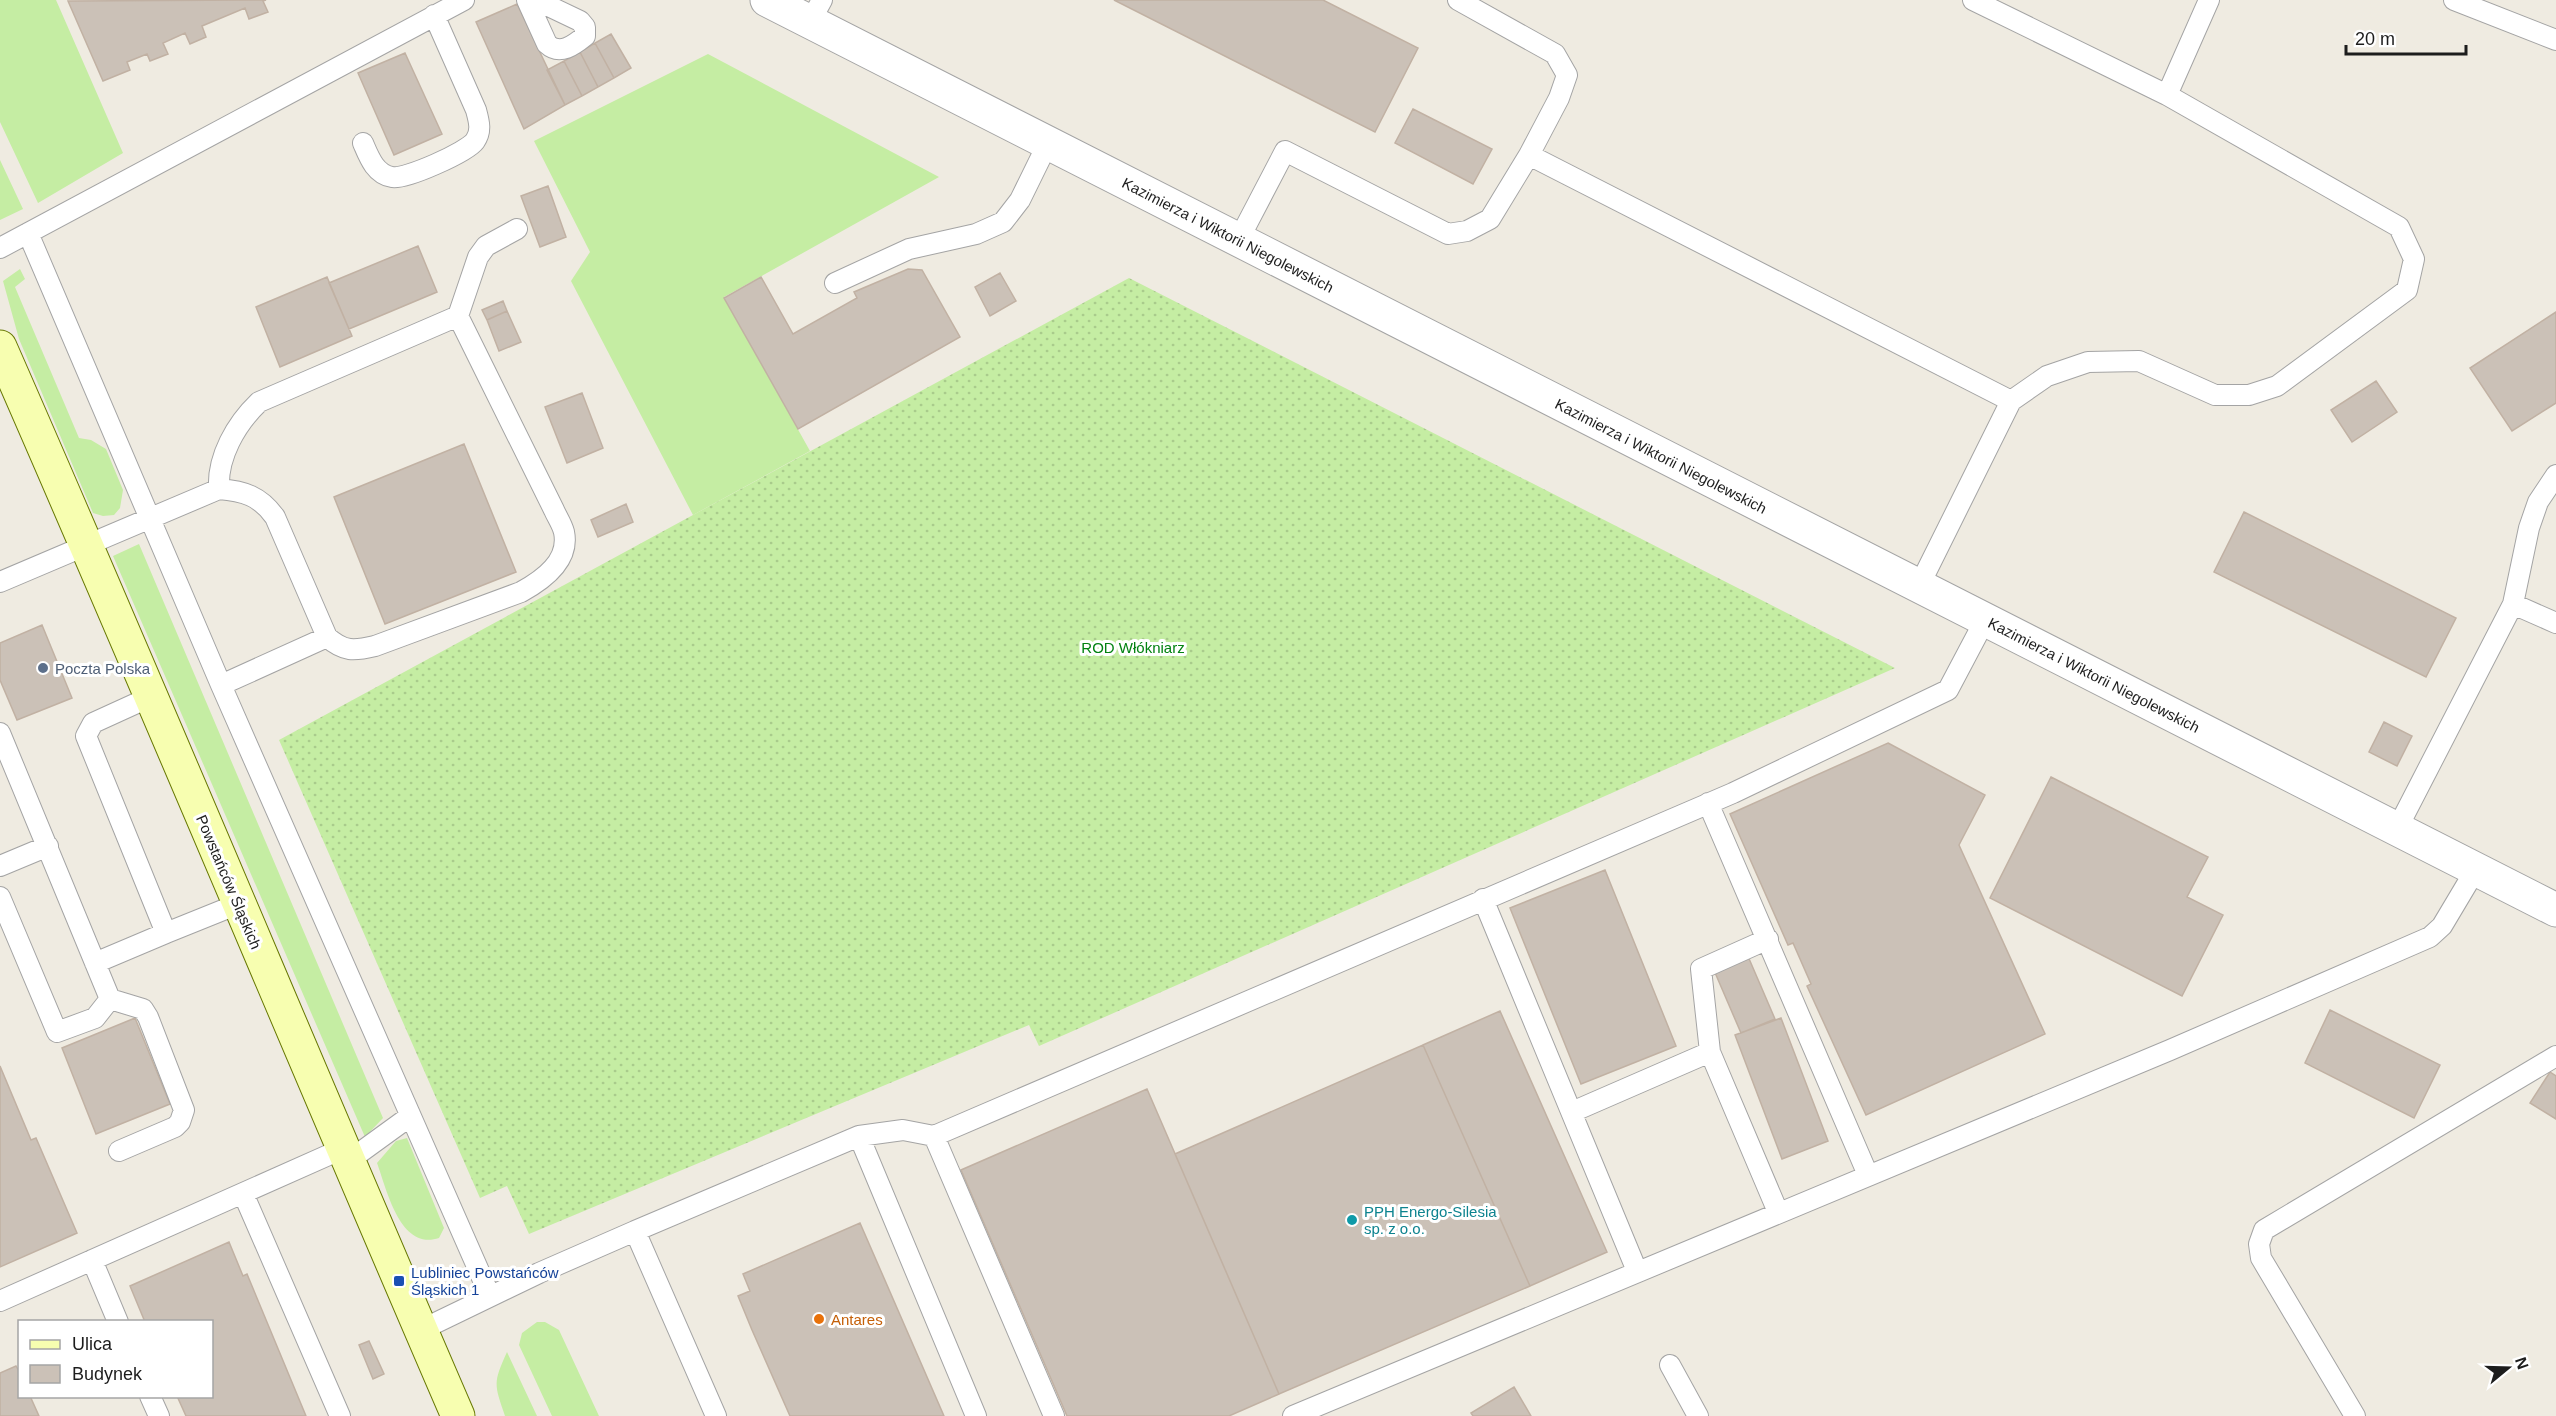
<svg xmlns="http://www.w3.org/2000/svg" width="2556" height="1416" font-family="Helvetica,sans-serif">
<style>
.grass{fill:#c5eda3}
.garden{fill:url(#garden-dots)}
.building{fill:#cbc1b7;stroke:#c1b1a3;stroke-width:1.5}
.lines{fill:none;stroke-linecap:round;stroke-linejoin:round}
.lane-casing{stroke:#a4a4a4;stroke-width:22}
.street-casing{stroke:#a4a4a4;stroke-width:35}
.secondary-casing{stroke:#670;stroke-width:35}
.lane{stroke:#fff;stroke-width:20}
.street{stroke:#fff;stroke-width:33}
.secondary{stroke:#f7feb0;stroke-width:33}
.service-dot{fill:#5c6f8a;stroke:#fff;stroke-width:2}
.culture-dot{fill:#0f9aa8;stroke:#fff;stroke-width:2}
.transit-dot{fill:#1a4fb4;stroke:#fff;stroke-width:2}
.food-dot{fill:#e8710a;stroke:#fff;stroke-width:2}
.labels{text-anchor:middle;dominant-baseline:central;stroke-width:6;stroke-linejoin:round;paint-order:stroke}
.street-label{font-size:15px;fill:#1d1d1d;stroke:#fff}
.park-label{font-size:15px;fill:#038212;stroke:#fff}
.service-label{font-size:15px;fill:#4e5e75;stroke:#fff;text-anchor:start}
.culture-label{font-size:15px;fill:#0d838f;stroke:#fff;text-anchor:start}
.transit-label{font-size:15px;fill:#164399;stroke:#fff;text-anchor:start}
.food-label{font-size:15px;fill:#c56008;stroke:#fff;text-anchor:start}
</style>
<defs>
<pattern id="garden-dots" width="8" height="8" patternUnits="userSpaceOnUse" patternTransform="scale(1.5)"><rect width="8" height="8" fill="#c5eda3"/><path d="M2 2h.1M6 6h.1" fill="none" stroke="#a9cb8c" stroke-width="1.8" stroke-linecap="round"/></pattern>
</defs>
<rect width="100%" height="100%" fill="#efebe1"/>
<path class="grass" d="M0 0H56L123 153 38 203 0 122Z
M708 54 939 177 724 297 810 451 693 515 571 281 590 252 534 141Z
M0 160 23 209 0 220Z
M20 269 25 279 15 287 79 438 91 440 106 449 123 490 120 508 114 515 103 516 93 513 19 339 3 281Z
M139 544 383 1118 365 1137 113 556Z
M407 1138 444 1228 439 1238C400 1251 387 1190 377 1163L396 1141Z
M537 1322H545L559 1330 599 1416H552L519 1345 522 1333Z
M507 1352 537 1416H505C494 1384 493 1383 507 1352Z"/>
<path class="garden" d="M1129 278 1895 668 1039 1046 1029 1025 529 1234 507 1186 480 1198 279 740Z"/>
<path class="building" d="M266 0 263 1 268 12 249 19 245 8 202 26 206 37 190 44 185 33 163 43 168 54 150 61 147 54 127 62 130 70 103 81 68 1Z
M1114 0H1323L1418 48 1375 132Z
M517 4 565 105 524 129 476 22Z
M611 34 631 68 614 78 595 43Z
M595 43 614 78 598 87 580 52Z
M580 52 598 87 582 96 564 61Z
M405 53 442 134 394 155 358 73Z
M564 61 582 96 565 105 547 70Z
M1413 109 1492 149 1473 184 1395 143Z
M548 186 566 237 540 247 521 196Z
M418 246 437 292 349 329 329 283Z
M908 269 922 270 960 337 798 429 724 298 761 277 793 334 857 298 854 292Z
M1000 273 1016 301 990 316 975 287Z
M327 277 352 336 280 367 256 307Z
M503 301 507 311 487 320 482 310Z
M507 311 521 342 499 351 487 320Z
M2556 312V403L2512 431 2470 368Z
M2376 381 2397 412 2352 442 2331 410Z
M582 393 603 448 567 463 545 407Z
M464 444 516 572 385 624 334 497Z
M626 504 633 522 598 537 591 520Z
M2244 512 2456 618 2426 677 2214 572Z
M42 625 72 698 17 720 0 680V643Z
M2384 722 2412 736 2397 766 2369 752Z
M1888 743 1985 795 1959 845 2045 1034 1866 1115 1807 986 1811 984 1793 943 1788 945 1730 814Z
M2051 777 2208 857 2187 897 2223 915 2182 996 1990 898Z
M1605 870 1676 1046 1581 1084 1510 908Z
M1747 954 1775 1019 1741 1033 1713 968Z
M2330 1010 2440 1065 2414 1118 2305 1063Z
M1500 1011 1607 1252 1530 1286 1423 1045Z
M135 1018 170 1104 96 1134 62 1048Z
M1781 1018 1828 1141 1782 1159 1735 1035Z
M1423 1045 1530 1286 1279 1394 1175 1154Z
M0 1066 31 1140 36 1138 77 1233 0 1267Z
M2550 1072 2556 1076V1119L2530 1103Z
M1147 1089 1279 1394 1229 1416H1067L961 1170Z
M860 1223 944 1416H790L752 1330 738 1296 750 1291 743 1274Z
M229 1242 243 1276 247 1274 306 1416H186L177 1396H212V1322H145L130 1286Z
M369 1341 384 1374 373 1379 359 1345Z
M16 1366 20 1373V1396H30L39 1416H0V1373Z
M1514 1387 1531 1416H1473L1471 1413Z"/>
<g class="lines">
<defs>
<path id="lane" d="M527 0 547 44C560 56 574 45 585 36V27L580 21 536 0
M1458 0 1555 54 1567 75 1559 98 1529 155
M2454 0 2556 40
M810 22 822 0
M2167 95 2209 0
M363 143C369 157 375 174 392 177 405 180 467 152 475 141 482 131 479 121 476 110L434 15
M28 233 221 685 490 1296
M1238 241 1285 151 1448 234 1467 231 1490 219 1529 155 2011 401
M0 248 464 0
M835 283 909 249 976 234 1003 222 1020 200 1048 143
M458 316 478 257 486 246 517 229
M219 489C217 457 236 424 259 402L458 316 554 510C557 517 562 524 564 532 570 561 543 580 521 592L375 646C354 651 344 652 327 637
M0 582 219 489C244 491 260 496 275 517L327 637 221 685
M1919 586 2011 401 2047 376 2088 362 2139 361 2215 395H2249L2277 386 2407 290 2414 259 2399 227 2167 95 1973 0
M2513 604 2556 623
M150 697 93 723 86 736 166 933 238 904
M0 733 110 999 95 1018 57 1032 0 897
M1708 803 1868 1175
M2397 829 2513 604 2529 528 2538 502 2556 475
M0 866 48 846
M1483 899 1637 1271
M95 963 166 933
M110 999 143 1009 148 1017 184 1110 180 1122 175 1127 119 1151
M1710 1052 1778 1212
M1572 1112 1710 1052 1701 969 1768 939
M859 1136 903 1130 934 1136 1733 793 1948 690 1985 620
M934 1136 1054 1416
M347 1162 409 1117
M243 1193 340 1416
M635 1231 859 1136 976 1416
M92 1260 118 1322
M0 1301 342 1149
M421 1330 539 1273 635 1231 716 1416
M1670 1365 1698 1416
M150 1396 159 1416
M1293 1416 2170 1050 2430 937 2442 926 2476 869
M2355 1416 2261 1258 2259 1244 2264 1230 2556 1056"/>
<path id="street" d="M767 0 2556 910"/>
<path id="secondary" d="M0 347C156 702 304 1060 458 1416"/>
</defs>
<use href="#lane" class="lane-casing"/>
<use href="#street" class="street-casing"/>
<use href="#secondary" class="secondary-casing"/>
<use href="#lane" class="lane"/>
<use href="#street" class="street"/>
<use href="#secondary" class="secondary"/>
</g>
<circle class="service-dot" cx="43" cy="668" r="6"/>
<circle class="culture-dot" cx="1352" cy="1220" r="6"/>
<rect class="transit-dot" x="393" y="1275" width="12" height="12" rx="3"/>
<circle class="food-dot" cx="819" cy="1319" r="6"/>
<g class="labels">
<g class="street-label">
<text transform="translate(1228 235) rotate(27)">Kazimierza i Wiktorii Niegolewskich</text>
<text transform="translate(1661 456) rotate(27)">Kazimierza i Wiktorii Niegolewskich</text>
<text transform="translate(2094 675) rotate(27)">Kazimierza i Wiktorii Niegolewskich</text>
<text transform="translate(229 882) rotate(67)">Powstańców Śląskich</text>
</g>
<g class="park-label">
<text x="1133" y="647">ROD Włókniarz</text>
</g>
<g class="service-label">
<text x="55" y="668">Poczta Polska</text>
</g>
<g class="culture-label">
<text x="1364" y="1211">PPH Energo-Silesia<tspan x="1364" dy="17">sp. z o.o.</tspan></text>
</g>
<g class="transit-label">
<text x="411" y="1272">Lubliniec Powstańców<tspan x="411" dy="17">Śląskich 1</tspan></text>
</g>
<g class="food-label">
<text x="831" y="1319">Antares</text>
</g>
</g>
<rect x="18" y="1320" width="195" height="78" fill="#ffffff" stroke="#a5a5a5" stroke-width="1.5"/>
<rect x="30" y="1340" width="30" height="9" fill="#f7feb0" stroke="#a5a5a5" stroke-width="1.5"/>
<text x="72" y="1350" font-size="18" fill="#1d1d1d">Ulica</text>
<rect x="30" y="1365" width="30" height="18" fill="#cbc1b7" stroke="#a5a5a5" stroke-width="1.5"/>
<text x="72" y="1380" font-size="18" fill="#1d1d1d">Budynek</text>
<g transform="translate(2508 1368) rotate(71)" stroke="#ffffff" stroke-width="4.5" paint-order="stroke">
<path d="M0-4.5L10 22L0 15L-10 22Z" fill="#1d1d1d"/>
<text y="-9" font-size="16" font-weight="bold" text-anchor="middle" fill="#1d1d1d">N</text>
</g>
<path d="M2346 45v9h120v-9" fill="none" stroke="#1d1d1d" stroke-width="3"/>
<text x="2355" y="45" font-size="18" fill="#1d1d1d" stroke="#ffffff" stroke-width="4.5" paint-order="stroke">20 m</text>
</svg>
